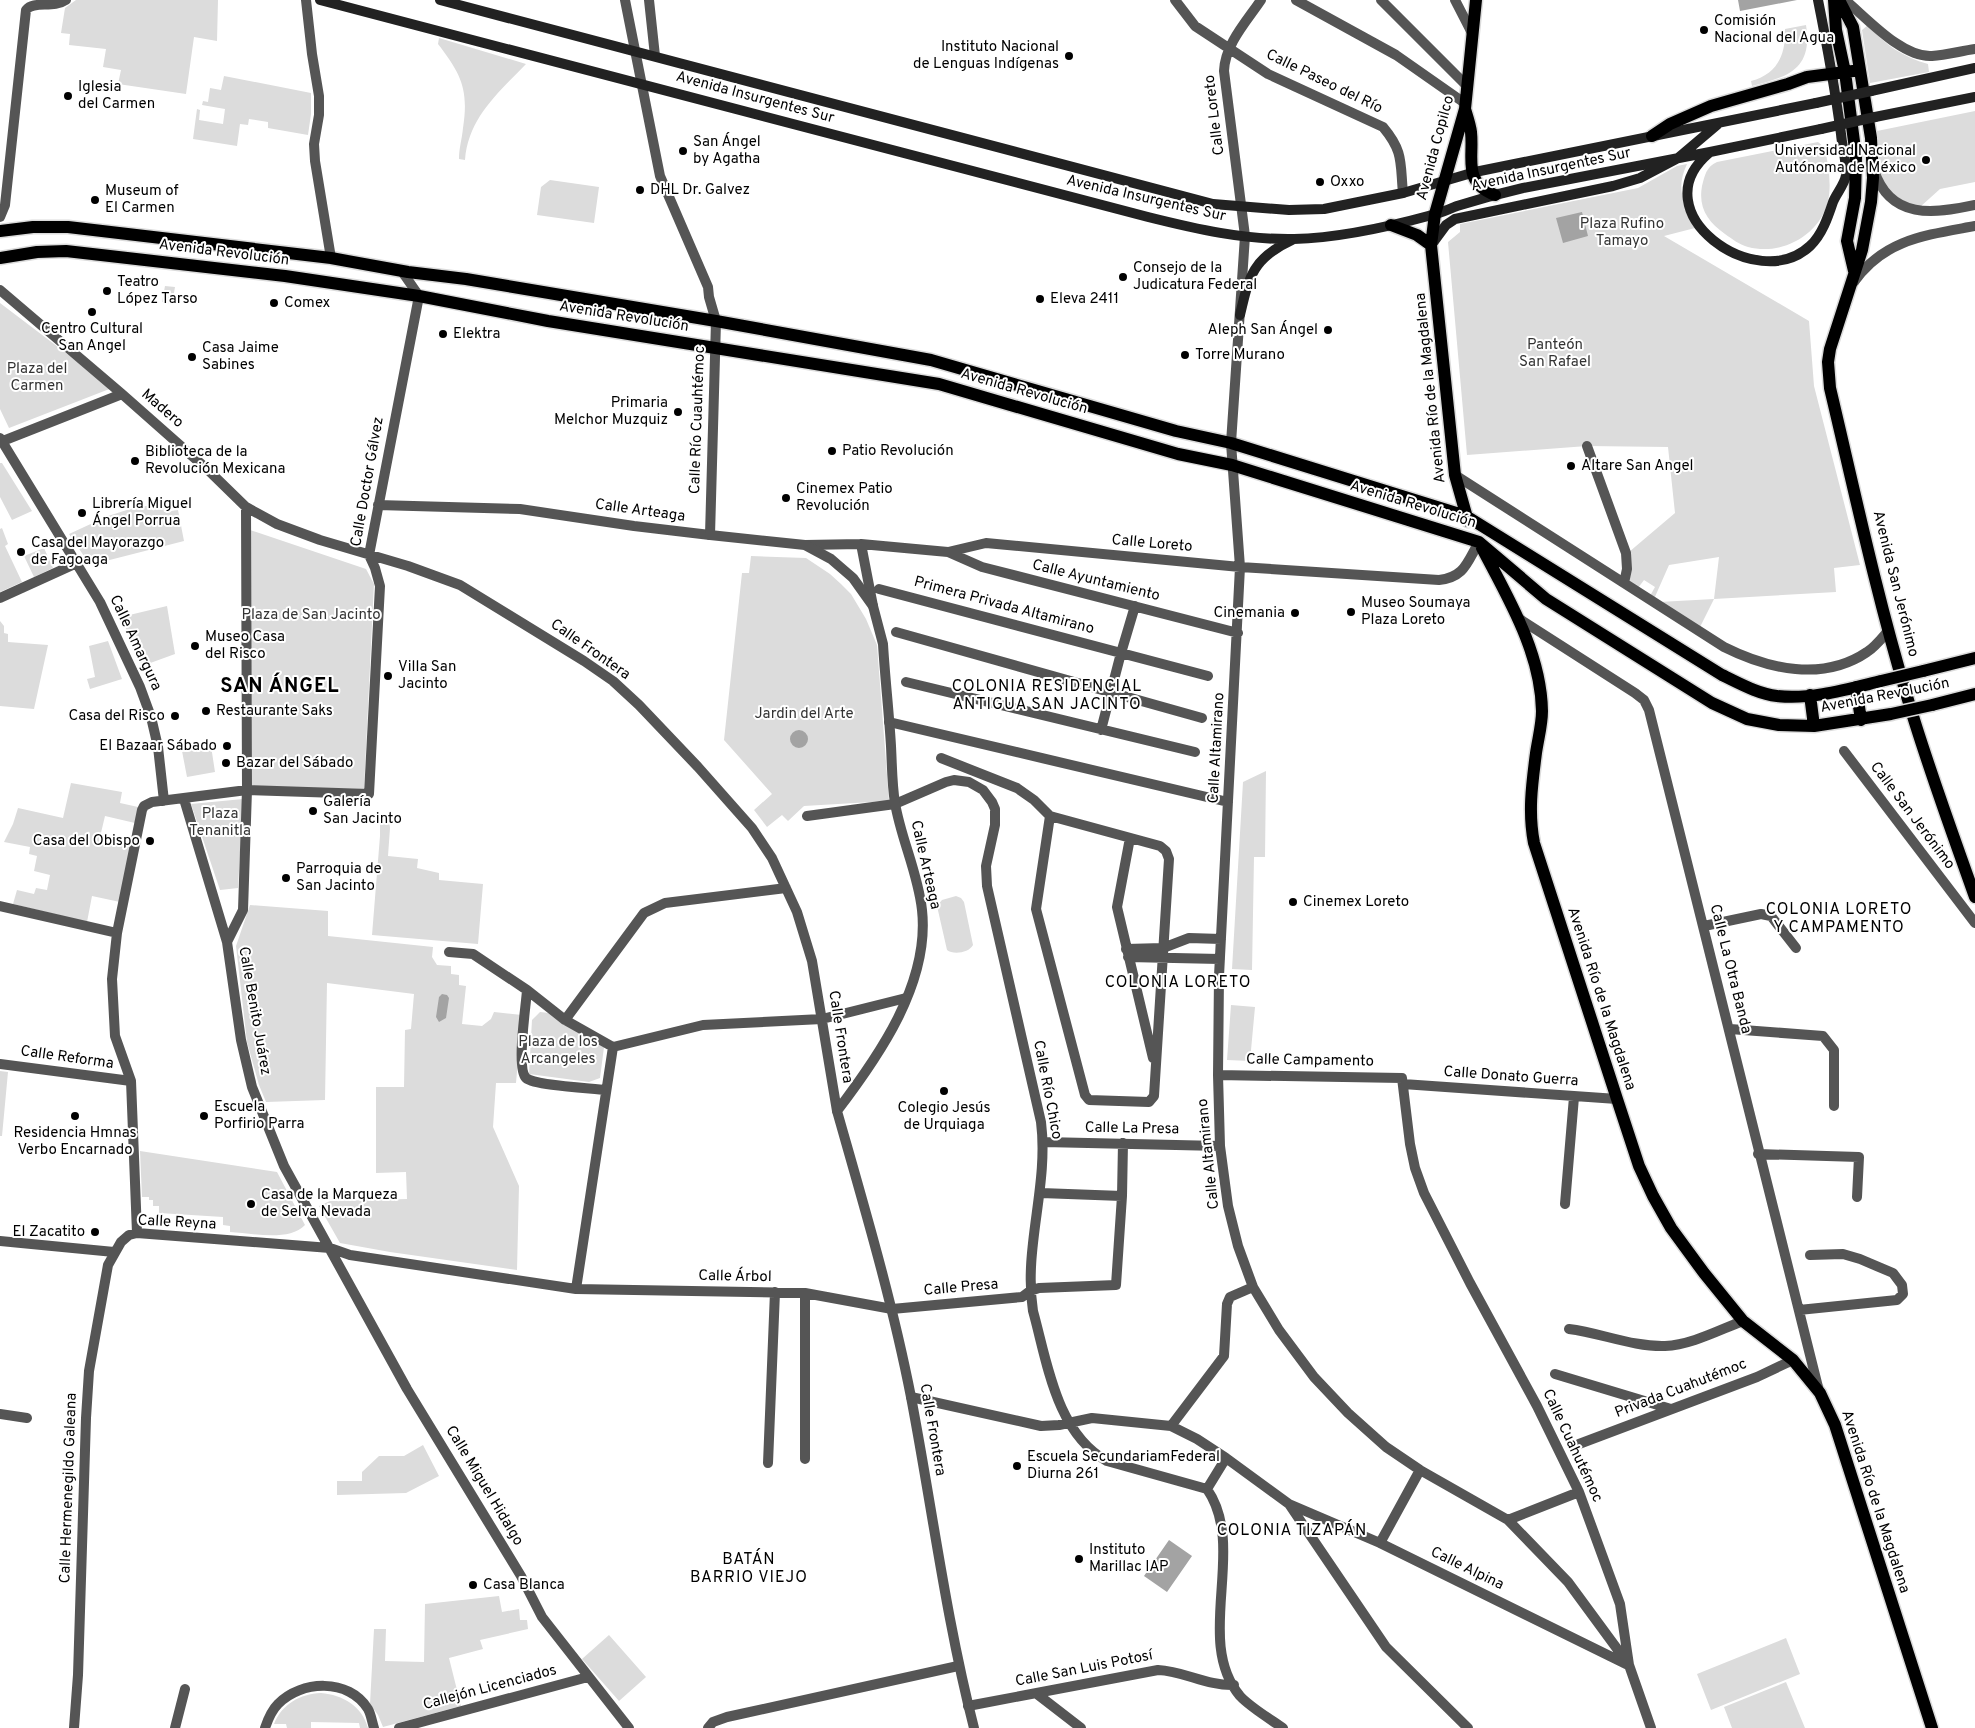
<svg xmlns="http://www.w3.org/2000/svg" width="1975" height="1728" font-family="Overpass,sans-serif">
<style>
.green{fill:#dcdcdc}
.water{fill:#a3a3a3}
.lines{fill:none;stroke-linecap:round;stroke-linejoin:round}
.primary-casing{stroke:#dbdbdb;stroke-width:15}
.minor{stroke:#555;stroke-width:10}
.tertiary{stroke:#555;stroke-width:10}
.secondary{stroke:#222;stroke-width:10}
.primary{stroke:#000;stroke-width:12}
.primary-bridge-casing{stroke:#dbdbdb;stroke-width:15;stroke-linecap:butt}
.secondary-bridge{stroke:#222;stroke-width:10}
.primary-bridge{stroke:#000;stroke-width:12}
.poi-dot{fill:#000;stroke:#fff;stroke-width:2}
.labels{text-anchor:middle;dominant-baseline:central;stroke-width:4;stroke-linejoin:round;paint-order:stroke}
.poi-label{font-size:15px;fill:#000;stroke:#fff;text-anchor:start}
.street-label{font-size:15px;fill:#000;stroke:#fff}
.park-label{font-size:15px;fill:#333;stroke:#fff}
.neighbourhood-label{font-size:16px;letter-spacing:1px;fill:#000;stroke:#fff}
.district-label{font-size:20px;font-weight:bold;letter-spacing:1px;fill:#000;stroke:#fff}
</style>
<rect width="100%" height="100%" fill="#fff"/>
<path class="green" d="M76 0H218L217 41 194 37 186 94 118 84 121 70 103 67 106 49 69 45 70 34 61 33 65 8Z
M1806 25C1813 69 1788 77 1752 86L1751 81C1777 74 1786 55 1785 29Z
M1868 25C1885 45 1903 57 1928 64L1929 72 1870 83 1862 30Z
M439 38 526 64C499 92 468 118 465 160L459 159C459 148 462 139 463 128 469 89 461 74 438 44Z
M224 76 311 93V114L308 135 268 128V122L249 119 248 125 240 124 237 146 193 139 197 109 200 110 199 120 223 124 225 109 202 105 203 101 208 102 210 88 221 90Z
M1975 111V182L1940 189 1920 207C1905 204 1887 192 1881 178 1877 169 1877 141 1877 131Z
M1818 142 1825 148C1828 166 1832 183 1828 201 1820 235 1782 256 1748 247 1740 245 1732 239 1725 234 1708 222 1698 208 1702 186 1705 175 1706 167 1717 162Z
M1687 164C1675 189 1684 205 1695 228L1664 236 1809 321 1814 386 1860 565 1834 568 1836 592 1714 599 1700 627 1659 602 1714 599 1719 557 1669 565 1654 599 1650 596 1655 587 1644 580 1638 588 1628 582 1629 552 1675 513 1668 447 1587 446 1467 455 1448 242 1460 232V224L1638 188 1677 166Z
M550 180 599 187 594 223 537 215 541 187Z
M165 286 175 287 172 304 162 302Z
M0 303 112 388 9 428 0 409Z
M0 463H2L32 511 12 520 0 497Z
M162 503 164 512 178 510 184 541 90 565 69 534 108 516 130 509Z
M2 528 8 544 5 546 22 582 0 592V529Z
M250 530 366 569 374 584 364 789 252 787Z
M44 548 53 568 34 577 24 556Z
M751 556 806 558 830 574 841 584 851 594 866 619 877 645 889 801 804 806 788 821 782 815 767 827 754 810 772 794 724 740 742 573H749Z
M167 606 175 654 142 666 121 617Z
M0 621 4 626V633L8 634V642L48 645 34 709 0 706Z
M108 641 122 679 90 689 87 679 95 677 89 646Z
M211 746 215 772 187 777 182 751Z
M1266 771 1265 857H1254L1252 970 1232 969 1243 782Z
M71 783 122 792 120 803 138 807 135 823 105 816 100 837 131 845 120 902 92 896 87 922 13 904 17 890 34 894 36 888 47 890 50 875 34 871 37 856 29 854 30 847 4 842 13 824 18 808 63 818Z
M243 799 238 888 220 890 191 804Z
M380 819 389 820 390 828 388 856 418 859 417 868 439 873V880L483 884 478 944 372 935 380 836Z
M956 896 961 898 964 902 973 945C969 953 953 955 947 950L937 906 942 900Z
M250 905 328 911V936L433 947 432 957 437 965 451 966V974L459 975V985L466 986 462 1024 482 1026 491 1019 494 1012 522 1015 516 1083H496L493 1127 519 1186 517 1270 390 1252 340 1243 319 1206 330 1201 407 1199 406 1172 376 1173V1087H404L405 1030 411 1029 414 994 327 983 325 1100 266 1102 259 1085 247 1042 236 946Z
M1231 1005 1255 1007 1250 1061 1227 1060Z
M540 1012 549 1013 604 1047 600 1078 589 1082 529 1074 532 1020Z
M0 1071 8 1072 2 1136H0Z
M140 1151 277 1172 305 1225C289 1242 252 1233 230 1232V1226L223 1225V1217L159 1213V1206H153V1200H149V1197H142Z
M423 1445 439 1476 406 1493 337 1495V1481H362V1472L379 1456H404Z
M499 1596 502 1612 519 1609 520 1620H527L528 1629 480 1640 483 1649 449 1658 461 1706 383 1727 378 1715 370 1704 374 1629H386L385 1661 424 1662 425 1604Z
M609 1635 646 1677 619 1701 582 1659Z
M1786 1638 1800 1674 1711 1710 1697 1674Z
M1786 1682 1805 1728H1732L1724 1707Z
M321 1693C343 1695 362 1706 368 1728H360L359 1723 311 1722V1728H287L286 1724H274C282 1704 300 1694 321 1693Z"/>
<path class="water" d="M1738 0H1797L1740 11Z
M1582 212 1588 236 1563 243 1556 218Z
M790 739a9 9 0 1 1 18 0a9 9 0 1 1-18 0Z
M442 994 447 995 449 998 446 1018 439 1022 436 1017 439 997Z
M1169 1540 1192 1556 1167 1592 1144 1576Z"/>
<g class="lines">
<defs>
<path id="primary" d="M1834 0 1836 30 1845 72 1856 157 1855 198 1847 241 1854 271
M1839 0 1853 27 1871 138 1873 178 1871 202 1862 250 1830 349 1828 362 1830 388C1854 489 1876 593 1906 693 1926 762 1951 829 1975 897
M1465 109C1467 116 1470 124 1471 132 1474 159 1462 182 1495 195
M1652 136 1670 124 1711 106 1788 84 1807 77 1853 71
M1391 225 1417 235 1431 245
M0 231 33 227H68L331 258 408 272 466 279 716 321 931 360 1176 431 1231 443 1466 516 1722 675C1739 683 1758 694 1777 696 1811 700 1848 689 1881 681
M0 258 37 252 66 251 285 276 419 296 548 321 939 384 1178 454 1232 465 1479 542 1546 599 1712 703 1747 719 1779 725 1814 726 1891 714
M1468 521 1455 475 1431 245 1435 214 1465 109 1476 0
M1482 548C1508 598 1541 652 1542 711 1542 725 1538 739 1536 753 1532 784 1528 812 1534 843L1617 1099 1639 1166 1653 1196 1671 1228 1704 1273 1743 1321 1793 1360 1820 1393 1835 1425 1932 1728
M1923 671 1975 658
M1856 687 1861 720
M1810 695 1814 726
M1932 705 1975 694"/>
</defs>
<use href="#primary" class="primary-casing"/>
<path class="minor" d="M306 0 312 54 319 96V115L314 144 315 161 331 258
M625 0 660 176 708 287 709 297 716 321
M649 0 655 56
M1175 0 1195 26 1268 74 1383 127C1404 152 1400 163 1403 193
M1261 0C1247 21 1225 44 1224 71L1245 236 1231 443 1240 567 1219 976 1218 1075 1220 1146 1228 1206 1238 1246 1253 1287 1279 1330 1314 1377 1348 1413 1386 1447 1420 1470 1508 1520 1568 1582 1629 1665
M1296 0 1396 55 1466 104
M1381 0 1468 87
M1455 0 1473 35
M0 217 5 205 26 10C34 0 53 9 66 0
M0 290 122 394 208 470 246 507 277 524 320 540 408 566 460 585 584 661 613 681 639 705 698 767 752 828 772 858 797 912 812 961 837 1111
M0 438 100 602 140 687 151 717 158 747 164 801
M0 442 122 394
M1587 446 1626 553 1627 569 1624 583
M1455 475 1724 647C1768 669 1823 682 1867 652 1875 647 1882 638 1888 631
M378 505 520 509 634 526 710 535
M861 544 873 606
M805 545 861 544 948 552 986 543 1240 567 1439 580C1465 577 1467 562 1479 542
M948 552 982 567 1238 633
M879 589 1208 676
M0 598 77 563
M1518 618 1635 693 1644 700 1649 710C1706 937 1762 1164 1819 1391
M896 632 1202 718
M906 682 1195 752
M889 722 1228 802
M1101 730 1121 653 1135 606
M1844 751 1975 923
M941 758 1017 788 1034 800 1050 816 1160 846 1166 851 1169 859 1154 1096 1149 1102 1089 1100 1085 1095 1036 909 1050 816
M184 799 227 942 241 1040 252 1087 284 1166 407 1389 521 1576 542 1617 629 1728
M807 816 895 804 946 782 954 780 969 782 983 790 992 802 995 809V825L986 866 987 886 1041 1122C1049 1186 1023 1248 1033 1311 1047 1361 1056 1433 1107 1461L1207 1489
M1130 838 1117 907 1153 1058
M0 906 117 933
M1704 926 1761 914 1771 916 1796 948
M227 942 243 910 247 790 246 507
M1126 949 1163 948 1189 938 1221 939
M449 952 473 954 527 990 565 1020 613 1047 703 1025 822 1019 906 998
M1128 957 1220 959
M527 990C526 1007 516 1068 526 1078 536 1086 590 1088 606 1090
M565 1020 644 913 665 903 786 888
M1730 1029 1823 1036 1834 1050V1106
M0 1064 131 1081
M1218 1075 1402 1078 1410 1144 1415 1168 1424 1193 1470 1283 1537 1406 1579 1492 1620 1604 1629 1665 1651 1728
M1403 1084 1617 1099
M1044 1142 1220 1146
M1758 1154 1859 1157 1857 1197
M1041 1193 1122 1196
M1565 1204 1574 1097
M137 1233 131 1081 115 1036 112 979 117 933 142 810 144 806 152 802 247 790 369 794 380 586 375 568 369 555 419 296 401 270
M0 1241 114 1252
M576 1289 613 1047
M1799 1310 1897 1300 1903 1294 1902 1285 1893 1273 1860 1259 1843 1254 1810 1255
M1569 1329C1601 1333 1633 1347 1665 1346 1691 1345 1719 1330 1743 1321
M1555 1374 1671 1409
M911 1397 1041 1426 1059 1425 1092 1418 1171 1426 1197 1439 1226 1458 1289 1504 1386 1647 1468 1728
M0 1414 27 1418
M1171 1426 1224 1356 1227 1304 1230 1297 1253 1287
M1579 1444 1757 1377 1793 1360
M805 1459V1293
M768 1463 775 1292
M1207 1489C1248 1548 1193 1640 1240 1696 1250 1707 1270 1719 1283 1728
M1207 1489 1226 1458
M1289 1504 1380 1543 1626 1664
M1508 1520 1579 1492
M1380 1543 1420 1470
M1037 1694 1081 1728
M968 1706 1158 1670C1184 1671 1207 1686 1234 1685
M74 1728 78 1675 86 1418 89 1371 108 1265 121 1242 129 1235 137 1233 330 1248 350 1255 576 1289 805 1293 892 1309 1022 1297 1030 1291 1039 1288 1116 1285 1122 1196 1123 1143
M175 1728 185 1689
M265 1728C268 1719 271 1711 278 1704 301 1680 349 1678 368 1709 371 1714 372 1722 374 1728
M399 1728 588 1677
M708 1728 713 1722 727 1717 958 1666"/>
<path class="tertiary" d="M1845 0C1867 18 1902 58 1932 56 1946 55 1961 51 1975 49
M1874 170C1890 220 1934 214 1975 205
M1854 282C1884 239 1927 235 1975 226
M716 321 710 535 805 545 831 559 853 578 873 606 883 644C885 678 889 712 891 746 892 765 892 785 895 803 901 839 918 873 922 910 930 983 879 1056 837 1111 864 1206 892 1300 911 1397 932 1507 946 1619 974 1728"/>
<path class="secondary" d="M320 0 1148 217C1196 229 1244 240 1294 239 1340 238 1388 227 1432 215 1441 213 1449 209 1457 206 1479 199 1501 193 1523 188L1710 152 1821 129
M440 0 1213 204 1289 210 1324 209 1403 193 1475 172 1816 103
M1871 91 1975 68
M1875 117 1975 97
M1709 153C1639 212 1757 296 1810 246 1822 235 1828 217 1833 202 1836 194 1845 184 1846 175 1847 163 1842 147 1841 134 1835 89 1827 45 1818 0
M1432 244 1446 225 1455 219 1613 186 1640 178 1678 158 1717 125
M1240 315C1249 276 1253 258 1292 240"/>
<use href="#primary" class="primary"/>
<defs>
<path id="primary-bridge" d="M1881 681 1923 671
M1891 714 1932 705"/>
</defs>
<use href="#primary-bridge" class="primary-bridge-casing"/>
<path class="secondary-bridge" d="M1816 103 1871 91
M1821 129 1875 117"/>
<use href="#primary-bridge" class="primary-bridge"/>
</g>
<g class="poi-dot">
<circle cx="1704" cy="30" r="5"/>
<circle cx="1069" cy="56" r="5"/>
<circle cx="68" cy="96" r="5"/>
<circle cx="683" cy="151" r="5"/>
<circle cx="1926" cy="160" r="5"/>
<circle cx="1320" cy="182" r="5"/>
<circle cx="640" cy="190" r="5"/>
<circle cx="95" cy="200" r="5"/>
<circle cx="1123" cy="277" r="5"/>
<circle cx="107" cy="291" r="5"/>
<circle cx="1040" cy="299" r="5"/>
<circle cx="274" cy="303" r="5"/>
<circle cx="92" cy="312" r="5"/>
<circle cx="1328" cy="330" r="5"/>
<circle cx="443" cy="334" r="5"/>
<circle cx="1185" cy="355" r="5"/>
<circle cx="192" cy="357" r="5"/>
<circle cx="678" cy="412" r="5"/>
<circle cx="832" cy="451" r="5"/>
<circle cx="135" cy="461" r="5"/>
<circle cx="1571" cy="466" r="5"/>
<circle cx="786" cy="498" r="5"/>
<circle cx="82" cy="513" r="5"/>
<circle cx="21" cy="552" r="5"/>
<circle cx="1351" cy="612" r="5"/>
<circle cx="1295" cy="613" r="5"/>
<circle cx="195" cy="646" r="5"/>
<circle cx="388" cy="676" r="5"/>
<circle cx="206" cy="711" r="5"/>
<circle cx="175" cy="716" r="5"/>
<circle cx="227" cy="746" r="5"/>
<circle cx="226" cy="763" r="5"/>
<circle cx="313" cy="811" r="5"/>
<circle cx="150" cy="841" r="5"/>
<circle cx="286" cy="878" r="5"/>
<circle cx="1293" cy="902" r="5"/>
<circle cx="944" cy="1091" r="5"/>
<circle cx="75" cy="1116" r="5"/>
<circle cx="204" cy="1116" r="5"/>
<circle cx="251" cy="1204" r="5"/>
<circle cx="95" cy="1232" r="5"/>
<circle cx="1017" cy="1466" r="5"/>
<circle cx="1079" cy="1559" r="5"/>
<circle cx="473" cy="1585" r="5"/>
</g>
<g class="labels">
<g class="poi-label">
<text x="1714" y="21">Comisión<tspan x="1714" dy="17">Nacional del Agua</tspan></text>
<text x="1059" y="47" text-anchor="end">Instituto Nacional<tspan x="1059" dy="17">de Lenguas Indígenas</tspan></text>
<text x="78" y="87">Iglesia<tspan x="78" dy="17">del Carmen</tspan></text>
<text x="693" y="142">San Ángel<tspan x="693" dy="17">by Agatha</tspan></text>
<text x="1916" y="151" text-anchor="end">Universidad Nacional<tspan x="1916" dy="17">Autónoma de México</tspan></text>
<text x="1330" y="182">Oxxo</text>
<text x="650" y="190">DHL Dr. Galvez</text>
<text x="105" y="191">Museum of<tspan x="105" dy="17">El Carmen</tspan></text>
<text x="1133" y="268">Consejo de la<tspan x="1133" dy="17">Judicatura Federal</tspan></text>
<text x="117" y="282">Teatro<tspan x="117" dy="17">López Tarso</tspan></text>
<text x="1050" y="299">Eleva 2411</text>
<text x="284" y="303">Comex</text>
<text x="92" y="329" text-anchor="middle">Centro Cultural<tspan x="92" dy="17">San Angel</tspan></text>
<text x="1318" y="330" text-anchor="end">Aleph San Ángel</text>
<text x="453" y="334">Elektra</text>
<text x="202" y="348">Casa Jaime<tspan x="202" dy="17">Sabines</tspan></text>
<text x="1195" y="355">Torre Murano</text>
<text x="668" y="403" text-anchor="end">Primaria<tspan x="668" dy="17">Melchor Muzquiz</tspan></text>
<text x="842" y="451">Patio Revolución</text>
<text x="145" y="452">Biblioteca de la<tspan x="145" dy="17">Revolución Mexicana</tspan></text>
<text x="1581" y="466">Altare San Angel</text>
<text x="796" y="489">Cinemex Patio<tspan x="796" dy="17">Revolución</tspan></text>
<text x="92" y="504">Librería Miguel<tspan x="92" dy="17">Ángel Porrua</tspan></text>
<text x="31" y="543">Casa del Mayorazgo<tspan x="31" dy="17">de Fagoaga</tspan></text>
<text x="1361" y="603">Museo Soumaya<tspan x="1361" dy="17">Plaza Loreto</tspan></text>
<text x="1285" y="613" text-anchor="end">Cinemania</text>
<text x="205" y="637">Museo Casa<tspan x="205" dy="17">del Risco</tspan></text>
<text x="398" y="667">Villa San<tspan x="398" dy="17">Jacinto</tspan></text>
<text x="216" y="711">Restaurante Saks</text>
<text x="165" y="716" text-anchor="end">Casa del Risco</text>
<text x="217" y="746" text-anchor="end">El Bazaar Sábado</text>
<text x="236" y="763">Bazar del Sábado</text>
<text x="323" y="802">Galería<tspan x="323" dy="17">San Jacinto</tspan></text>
<text x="140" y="841" text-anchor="end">Casa del Obispo</text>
<text x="296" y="869">Parroquia de<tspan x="296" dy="17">San Jacinto</tspan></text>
<text x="1303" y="902">Cinemex Loreto</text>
<text x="214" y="1107">Escuela<tspan x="214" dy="17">Porfirio Parra</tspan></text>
<text x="944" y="1108" text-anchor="middle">Colegio Jesús<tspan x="944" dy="17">de Urquiaga</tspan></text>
<text x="75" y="1133" text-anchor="middle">Residencia Hmnas<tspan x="75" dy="17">Verbo Encarnado</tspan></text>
<text x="261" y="1195">Casa de la Marqueza<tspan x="261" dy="17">de Selva Nevada</tspan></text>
<text x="85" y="1232" text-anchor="end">El Zacatito</text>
<text x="1027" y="1457">Escuela SecundariamFederal<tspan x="1027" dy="17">Diurna 261</tspan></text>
<text x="1089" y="1550">Instituto<tspan x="1089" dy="17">Marillac IAP</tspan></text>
<text x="483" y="1585">Casa Blanca</text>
</g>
<g class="street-label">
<text transform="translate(1324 82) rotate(26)">Calle Paseo del Río</text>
<text transform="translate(755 98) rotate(15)">Avenida Insurgentes Sur</text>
<text transform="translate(1215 115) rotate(-97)">Calle Loreto</text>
<text transform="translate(1436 148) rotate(-75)">Avenida Copilco</text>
<text transform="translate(1551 170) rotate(-12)">Avenida Insurgentes Sur</text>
<text transform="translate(1146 199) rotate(13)">Avenida Insurgentes Sur</text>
<text transform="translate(224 253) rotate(7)">Avenida Revolución</text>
<text transform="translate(624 317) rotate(9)">Avenida Revolución</text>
<text transform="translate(1431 388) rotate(-96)">Avenida Río de la Magdalena</text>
<text transform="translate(1024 392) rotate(16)">Avenida Revolución</text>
<text transform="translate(162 409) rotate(41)">Madero</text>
<text transform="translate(698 420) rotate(-88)">Calle Río Cuauhtémoc</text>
<text transform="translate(368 482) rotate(-80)">Calle Doctor Gálvez</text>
<text transform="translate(1413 505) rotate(17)">Avenida Revolución</text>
<text transform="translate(640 511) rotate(8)">Calle Arteaga</text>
<text transform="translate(1152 544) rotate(5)">Calle Loreto</text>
<text transform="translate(1096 581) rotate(14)">Calle Ayuntamiento</text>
<text transform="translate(1895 584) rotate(76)">Avenida San Jerónimo</text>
<text transform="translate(1004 606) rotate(15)">Primera Privada Altamirano</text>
<text transform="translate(135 643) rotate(65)">Calle Amargura</text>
<text transform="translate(590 650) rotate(35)">Calle Frontera</text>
<text transform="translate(1885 696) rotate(-11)">Avenida Revolución</text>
<text transform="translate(1217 748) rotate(-87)">Calle Altamirano</text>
<text transform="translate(1912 816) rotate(53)">Calle San Jerónimo</text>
<text transform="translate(925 865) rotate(77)">Calle Arteaga</text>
<text transform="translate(1730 969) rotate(76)">Calle La Otra Banda</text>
<text transform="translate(1601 999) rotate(72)">Avenida Río de la Magdalena</text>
<text transform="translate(254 1011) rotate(80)">Calle Benito Juárez</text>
<text transform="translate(840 1037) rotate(81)">Calle Frontera</text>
<text transform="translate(67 1058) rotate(8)">Calle Reforma</text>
<text transform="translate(1310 1061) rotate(1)">Calle Campamento</text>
<text transform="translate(1511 1077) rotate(4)">Calle Donato Guerra</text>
<text transform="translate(1047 1090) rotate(79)">Calle Río Chico</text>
<text transform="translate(1132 1129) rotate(1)">Calle La Presa</text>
<text transform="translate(1209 1154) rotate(-96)">Calle Altamirano</text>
<text transform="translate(177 1223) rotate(3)">Calle Reyna</text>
<text transform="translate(735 1277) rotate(1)">Calle Árbol</text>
<text transform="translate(961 1288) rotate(-5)">Calle Presa</text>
<text transform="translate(1681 1389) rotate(-21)">Privada Cuahutémoc</text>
<text transform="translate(932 1430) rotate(80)">Calle Frontera</text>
<text transform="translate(1572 1446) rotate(65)">Calle Cuahutémoc</text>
<text transform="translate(484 1486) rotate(59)">Calle Miguel Hidalgo</text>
<text transform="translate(69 1488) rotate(-88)">Calle Hermenegildo Galeana</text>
<text transform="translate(1875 1502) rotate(72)">Avenida Río de la Magdalena</text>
<text transform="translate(1467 1569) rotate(26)">Calle Alpina</text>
<text transform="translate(1084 1669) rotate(-11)">Calle San Luis Potosí</text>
<text transform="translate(490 1688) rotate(-15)">Callejón Licenciados</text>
</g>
<g class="park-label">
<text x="1622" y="224">Plaza Rufino<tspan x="1622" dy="17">Tamayo</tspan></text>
<text x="1555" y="345">Panteón<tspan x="1555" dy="17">San Rafael</tspan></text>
<text x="37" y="369">Plaza del<tspan x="37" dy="17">Carmen</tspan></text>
<text x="311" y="615">Plaza de San Jacinto</text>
<text x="804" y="714">Jardin del Arte</text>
<text x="220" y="814">Plaza<tspan x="220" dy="17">Tenanitla</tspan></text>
<text x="558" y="1042">Plaza de los<tspan x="558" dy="17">Arcangeles</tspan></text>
</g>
<g class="neighbourhood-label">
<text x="1047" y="687">COLONIA RESIDENCIAL<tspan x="1047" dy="18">ANTIGUA SAN JACINTO</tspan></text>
<text x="1839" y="910">COLONIA LORETO<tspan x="1839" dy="18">Y CAMPAMENTO</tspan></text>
<text x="1178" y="983">COLONIA LORETO</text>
<text x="1292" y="1531">COLONIA TIZAPÁN</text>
<text x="749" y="1560">BATÁN<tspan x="749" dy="18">BARRIO VIEJO</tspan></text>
</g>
<g class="district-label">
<text x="280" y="687">SAN ÁNGEL</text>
</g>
</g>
</svg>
